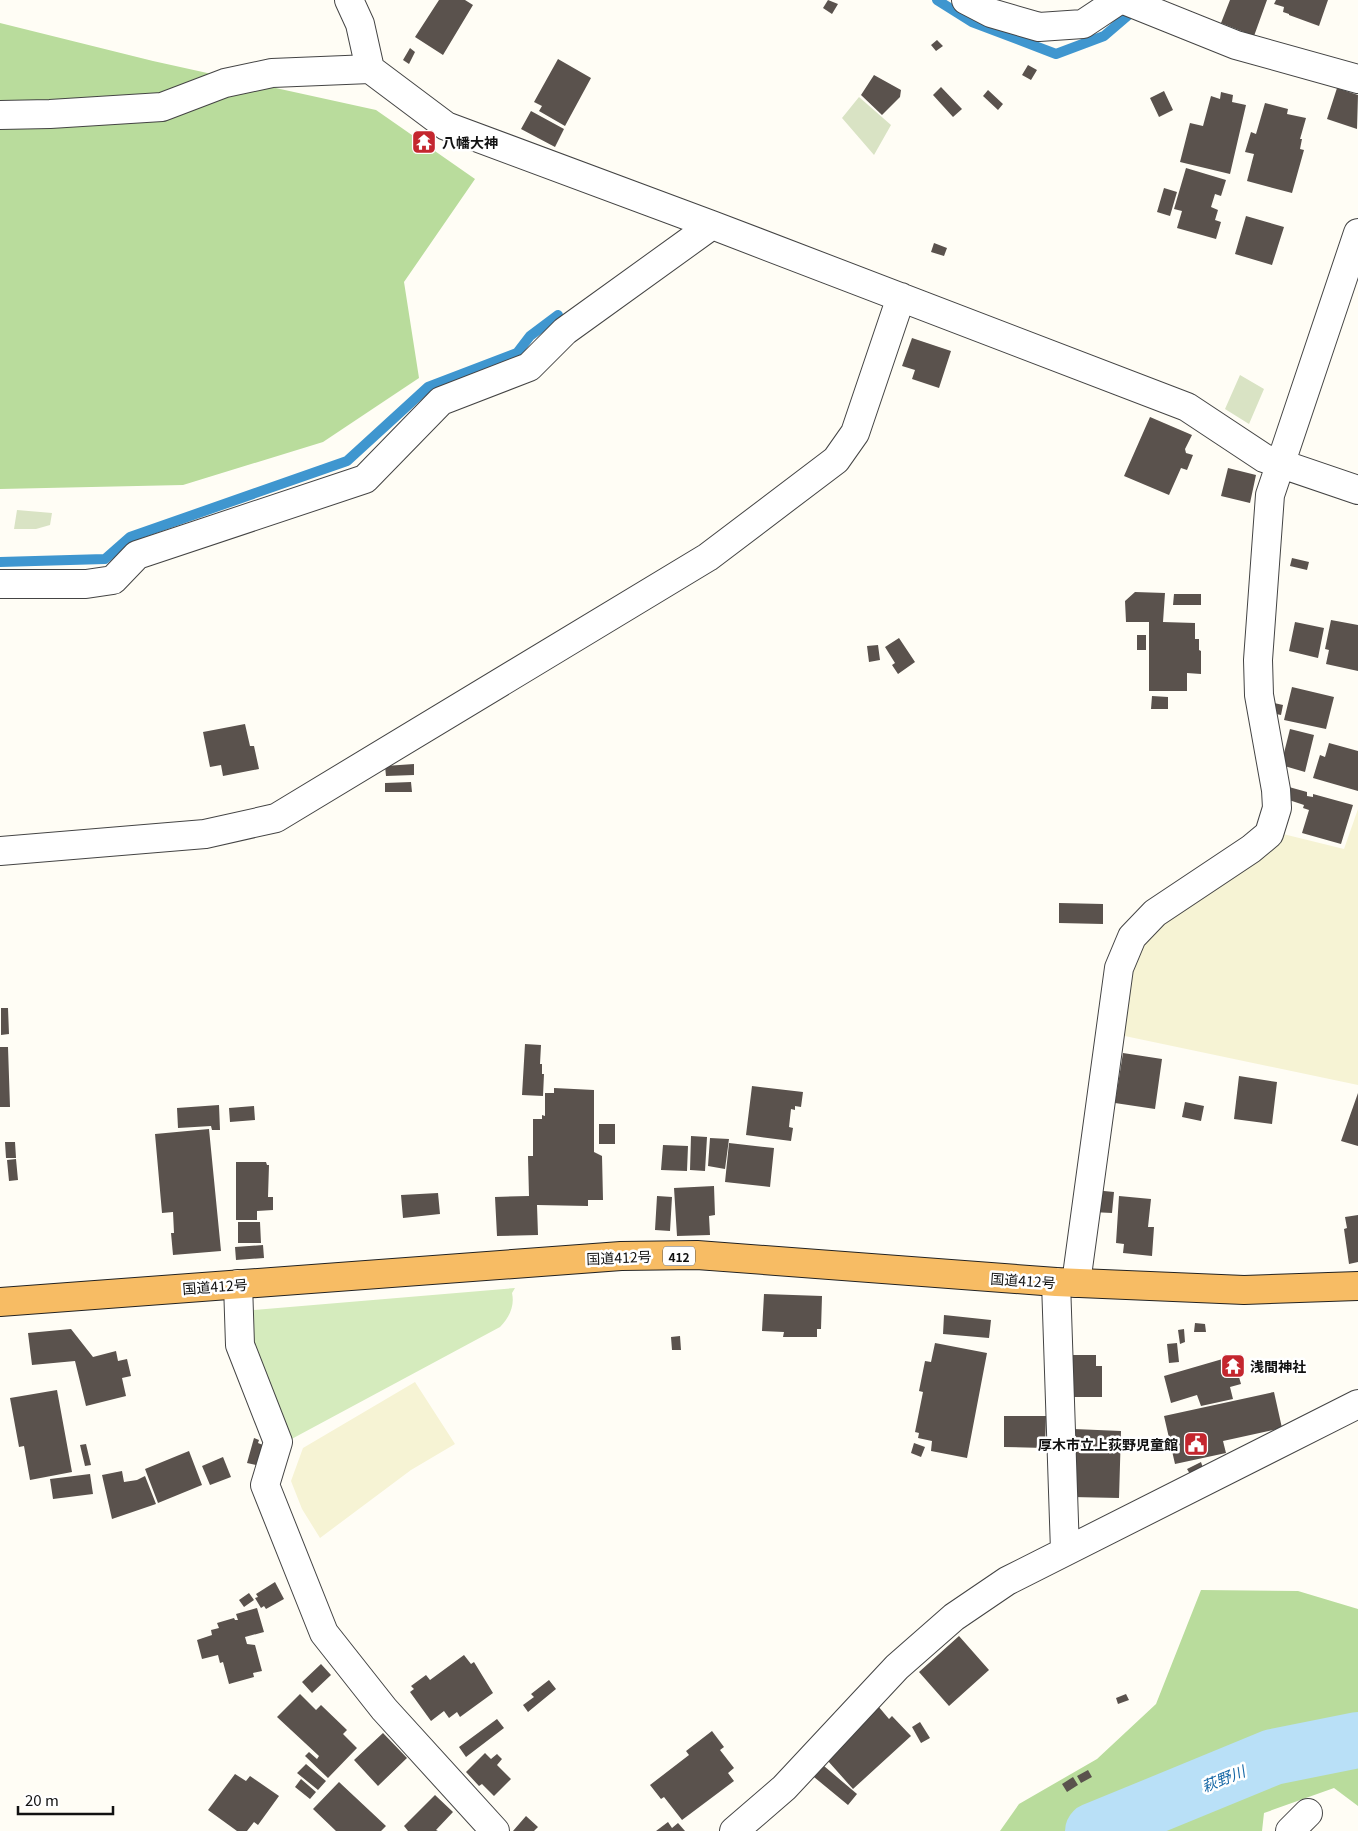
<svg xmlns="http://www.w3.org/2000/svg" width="1358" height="1831" font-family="Georgia,'Noto Sans JP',serif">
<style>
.farmland{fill:#f6f3d4}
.green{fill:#d5ebbd}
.forest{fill:#b9dc9c}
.cemetery{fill:#d9e3c4}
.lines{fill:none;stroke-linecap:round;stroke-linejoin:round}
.stream{stroke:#3f96cf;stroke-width:10}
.river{stroke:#b9e0f7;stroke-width:56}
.building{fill:#5a524d}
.minor-casing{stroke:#444;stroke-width:30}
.trunk-casing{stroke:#222;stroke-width:30}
.minor{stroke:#fff;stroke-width:28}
.trunk{stroke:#f7bc64;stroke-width:28}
.labels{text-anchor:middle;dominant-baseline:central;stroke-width:5;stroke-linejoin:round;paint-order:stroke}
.shield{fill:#fff;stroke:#585858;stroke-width:1}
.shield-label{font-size:12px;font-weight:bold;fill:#111}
.poi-label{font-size:14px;font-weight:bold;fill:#111;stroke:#fff;text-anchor:start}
.street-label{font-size:14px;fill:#111;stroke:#fff}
.water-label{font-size:15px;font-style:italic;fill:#1768a6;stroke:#fff}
</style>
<rect width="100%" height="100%" fill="#fffdf5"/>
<path class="farmland" d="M1358 809V1085L1120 1035 1135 945 1279 833 1344 849Z
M415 1382 455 1444 411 1470 320 1538 302 1509 291 1481 303 1448Z"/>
<path class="green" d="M515 1288 512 1293C515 1306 509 1318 500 1327L286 1442 248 1343 253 1310Z"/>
<path class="forest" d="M0 23 153 61 376 110 475 179 404 282 419 378 323 442 183 485 0 489Z
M1201 1590 1298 1591 1358 1609V1806L1334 1788 1264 1813 1262 1831H1000L1019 1804 1097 1759 1156 1704Z"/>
<path class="cemetery" d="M859 97 891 125 874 155 842 118Z
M1240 375 1264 389 1249 424 1225 409Z
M17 510 52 513 50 525 36 529H14Z"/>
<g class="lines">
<path class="stream" d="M937 0 972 22 1056 54 1104 36 1132 12
M0 562 105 559 130 537 347 461 428 387 517 353 530 336 558 315"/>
<path class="river" d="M1093 1831 1273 1757 1358 1740"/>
</g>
<path class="building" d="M439 0H465L473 5 443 55 415 37Z
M828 0 838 4 832 14 823 8Z
M1230 0H1267L1254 36 1221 23Z
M1276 0H1328L1319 26 1289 15V14L1283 12 1284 7 1274 4Z
M937 40 943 46 936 51 931 45Z
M410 48 415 52 409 64 403 60Z
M558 59 591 78 565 126 539 111 542 106 534 102Z
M1028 65 1037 70 1031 80 1022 75Z
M874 75 901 90 900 97 882 115 861 95Z
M941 87 962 109 953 117 933 95Z
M1337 88 1358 95 1357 129 1327 119Z
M988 90 1003 104 998 110 983 96Z
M1164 91 1173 110 1159 117 1150 98Z
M1221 92 1233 95 1232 102 1246 105 1230 174 1180 162 1190 123 1203 126 1211 96 1220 99Z
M1265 103 1288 109 1287 114 1306 118 1300 139H1302L1300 149 1304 150 1292 193 1247 181 1254 154 1245 152 1251 132 1256 134Z
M531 111 564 129 555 147 521 129Z
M1186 168 1226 180 1221 196 1215 194 1211 207 1218 210 1215 220 1221 222 1216 239 1177 228 1182 211 1174 209Z
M1164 188 1177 192 1170 216 1157 212Z
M1246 216 1284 227 1272 265 1235 254Z
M934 243 947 248 944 256 931 252Z
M912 338 951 351 939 388 912 379 915 370 902 366Z
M1150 417 1192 435 1185 449 1186 453 1193 455 1187 470 1181 468 1169 495 1124 476Z
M1228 468 1256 475 1250 503 1221 496Z
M1292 558 1309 562 1307 570 1290 566Z
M1135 592 1165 593 1163 622 1195 623V639H1199V650L1201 651V674L1187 673V691H1149V622H1126L1125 601Z
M1174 594H1201V605H1173Z
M1331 620 1358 625V671L1326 664 1329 650 1325 649Z
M1295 622 1324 628 1318 658 1289 651Z
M1137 635H1146V650H1137Z
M899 638 915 662 898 674 892 665 895 663 885 647Z
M878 645 880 660 869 662 867 646Z
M1292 687 1334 697 1326 729 1284 720Z
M1152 696 1168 697V709H1151Z
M1274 703 1283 705 1281 715 1271 713Z
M245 724 250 746H254L259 769 223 776 221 765 210 767 203 732Z
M1290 729 1314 735 1305 772 1281 765Z
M1329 743 1358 751V791L1313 778 1320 755 1325 757Z
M414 764V775L386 776 385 766Z
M411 782 412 792H385V783Z
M1289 787 1307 792V796L1313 797V794L1353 805 1341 844 1302 833 1309 810 1303 808 1304 805 1286 799Z
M1059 903 1103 904V924L1059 923Z
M1 1008H8L9 1034 1 1035Z
M525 1044 541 1045 540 1064H542V1074H544L543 1096 522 1095Z
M0 1047H8L10 1107H0Z
M1123 1053 1162 1059 1155 1109 1115 1103Z
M1239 1076 1277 1082 1272 1124 1234 1119Z
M752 1086 803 1092 801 1107 795 1106V1110L791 1109 789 1127 793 1128 791 1141 746 1135Z
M554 1088 594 1090V1152L602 1156 603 1200H588V1206L537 1205 538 1235 497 1236 495 1197 529 1196 528 1156H533V1119H542V1115L545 1116V1093H554Z
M1358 1093V1146L1341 1141Z
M1185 1102 1204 1106 1201 1121 1182 1117Z
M219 1105 220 1130H212L211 1126 178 1128 177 1108Z
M254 1106 255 1120 230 1122 229 1108Z
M599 1124H615V1144H599Z
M209 1129 221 1251 173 1255 171 1233H174L173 1212 162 1213 155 1134Z
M691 1136 707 1137 705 1171 690 1170Z
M710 1138 729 1139 725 1169 708 1166Z
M5 1142H15L16 1158H6Z
M729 1143 774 1148 770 1187 725 1182Z
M663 1145 688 1146 687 1171 661 1170Z
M16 1159 18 1180 9 1181 7 1160Z
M236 1162H266L267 1165H269L268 1197H273V1210L257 1211V1220H236Z
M714 1186 715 1215 709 1216 710 1235 677 1236 674 1188Z
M1094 1190 1114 1192 1112 1213 1092 1212Z
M438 1193 440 1214 403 1218 401 1195Z
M657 1196 672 1197 670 1231 655 1230Z
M1119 1196 1151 1199 1148 1227H1154L1152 1256 1123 1253 1124 1244 1116 1243Z
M1358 1215V1262L1349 1264 1344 1229 1347 1228 1345 1217Z
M238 1222H260L261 1243H238Z
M263 1245 264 1258 236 1260 235 1247Z
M764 1294 822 1296 821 1329H817V1337H783L784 1332 762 1331Z
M944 1315 991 1320 989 1338 943 1334Z
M1195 1323 1205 1324 1206 1332H1194Z
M71 1329 93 1357 116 1351 118 1361 127 1359 131 1376 122 1378 126 1396 86 1406 75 1361 32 1365 28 1333Z
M1184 1329 1185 1342 1180 1344 1178 1330Z
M680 1336 681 1350H672L671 1337Z
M935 1343 987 1353 967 1458 931 1451 932 1441 918 1438 919 1433 915 1432 923 1392 919 1391 925 1361 931 1362Z
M1177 1343 1179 1362 1169 1363 1167 1344Z
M1070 1355H1096V1366H1102V1397H1071Z
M1226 1358 1229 1365 1235 1363 1241 1384 1230 1387 1233 1399 1201 1406 1197 1395 1171 1403 1164 1376Z
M57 1390 72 1472 30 1480 24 1446 19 1447 10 1398Z
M1274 1392 1282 1428 1223 1441 1226 1453 1175 1464 1164 1416Z
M1004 1416H1046L1045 1448 1004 1447Z
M1074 1429 1121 1431 1119 1498 1072 1497Z
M254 1438 259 1440 258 1443 263 1445 256 1465 247 1463Z
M914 1443 925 1447 921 1457 911 1453Z
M86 1444 91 1465 85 1466 80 1445Z
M189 1451 202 1485 158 1503 145 1469Z
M223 1457 231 1477 210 1485 202 1466Z
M1201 1462 1203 1468 1190 1474 1187 1469Z
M122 1471 124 1482 137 1480 145 1476 156 1504 112 1519 102 1475Z
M90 1474 93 1494 53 1499 50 1479Z
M275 1582 284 1599 266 1609 264 1606 261 1608 255 1598 258 1597 256 1594Z
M249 1593 254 1600 244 1607 239 1600Z
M257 1608 264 1632 245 1637 247 1644 255 1645 262 1671 253 1673 254 1677 229 1684 223 1662 220 1663 218 1655 202 1659 197 1640 212 1635 211 1630 219 1628 217 1623 234 1618 235 1620H238L236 1614Z
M959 1636 989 1670 949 1706 919 1672Z
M464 1655 471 1664 474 1662 493 1693 460 1717 457 1712 449 1718 444 1711 431 1721 410 1692 414 1689 411 1686 426 1675 430 1680Z
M321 1664 331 1675 312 1693 302 1682Z
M549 1680 556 1689 528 1712 523 1705 534 1697 531 1694Z
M300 1694 316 1710 321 1705 347 1730 343 1734 357 1748 328 1778 305 1756 309 1752 317 1759 319 1756 277 1717Z
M1126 1694 1129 1700 1118 1704 1116 1698Z
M878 1706 889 1719 892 1716 911 1736 853 1789 828 1761 835 1754 832 1751Z
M497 1719 504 1728 466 1757 459 1747Z
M920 1722 930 1738 921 1743 912 1727Z
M712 1731 724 1747 720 1750 734 1768 728 1773 734 1781 682 1820 664 1797 661 1799 650 1785 689 1755 686 1751Z
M383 1733 407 1758 378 1786 354 1760Z
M485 1753 491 1759 497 1754 502 1759 497 1765 511 1779 494 1796 482 1784 479 1786 466 1772Z
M306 1764 326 1781 318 1790 297 1773Z
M824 1766 857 1794 848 1805 814 1777Z
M1088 1770 1092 1777 1081 1783 1077 1776Z
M235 1774 246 1781 250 1776 279 1796 258 1825 254 1822 247 1831H237L208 1810Z
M1073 1777 1078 1785 1067 1792 1062 1784Z
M301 1779 316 1792 310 1799 295 1787Z
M339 1782 386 1826 381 1831H336L313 1809Z
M435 1795 453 1812 436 1830 438 1831H408L404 1826Z
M526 1816 538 1827 534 1831H513Z
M668 1822 672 1828 678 1823 685 1831H656Z"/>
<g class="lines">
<defs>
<path id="minor" d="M349 0 360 24 370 69 446 126 712 225 1187 407 1264 458 1358 490
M966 0 991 13 1039 27 1083 24 1119 0
M1124 0 1236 45 1358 79
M0 115 50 114 162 107 225 83 272 73 370 69
M0 584H86L113 580 137 555 365 479 441 401 529 367 565 331 712 225
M0 851 205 834 276 818 708 557 836 460 855 433 901 297
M1056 1282 1065 1551
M1076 1283 1119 968 1132 937 1155 913 1251 849 1269 834 1277 808 1276 790 1259 695 1258 660 1270 495 1358 233
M238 1284 240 1345 278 1442 265 1485 324 1633 384 1709 495 1831
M734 1831 784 1788 897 1667 954 1617 1007 1581 1358 1404
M1290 1831 1308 1813"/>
<path id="trunk" d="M0 1302 621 1256 697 1255 1056 1282 1244 1290 1358 1286"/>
</defs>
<use href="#minor" class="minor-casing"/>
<use href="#trunk" class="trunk-casing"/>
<use href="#minor" class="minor"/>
<use href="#trunk" class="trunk"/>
</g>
<defs>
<symbol id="temple-square" viewBox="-11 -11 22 22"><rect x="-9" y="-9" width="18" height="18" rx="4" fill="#c4262e" stroke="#fff"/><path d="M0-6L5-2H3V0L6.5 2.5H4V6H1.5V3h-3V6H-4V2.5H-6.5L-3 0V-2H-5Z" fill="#fff"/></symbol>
<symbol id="civic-square" viewBox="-11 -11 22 22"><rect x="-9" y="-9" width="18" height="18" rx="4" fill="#c4262e" stroke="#fff"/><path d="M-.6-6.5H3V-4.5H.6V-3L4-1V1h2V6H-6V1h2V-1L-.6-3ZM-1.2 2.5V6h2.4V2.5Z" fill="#fff"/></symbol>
</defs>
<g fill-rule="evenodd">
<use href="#temple-square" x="410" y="128" width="28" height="28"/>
<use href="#temple-square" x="1219" y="1352" width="28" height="28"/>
<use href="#civic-square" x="1182" y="1430" width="28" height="28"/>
</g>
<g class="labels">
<rect class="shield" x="663" y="1246.5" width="32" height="19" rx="4"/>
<g class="shield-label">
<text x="679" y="1256">412</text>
</g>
<g class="poi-label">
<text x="442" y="142">八幡大神</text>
<text x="1250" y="1366">浅間神社</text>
<text x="1178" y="1444" text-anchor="end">厚木市立上荻野児童館</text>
</g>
<g class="street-label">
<text transform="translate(619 1257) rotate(-2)">国道412号</text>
<text transform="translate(1023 1280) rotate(4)">国道412号</text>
<text transform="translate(215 1286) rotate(-4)">国道412号</text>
</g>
<g class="water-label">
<text transform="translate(1223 1778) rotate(-22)">萩野川</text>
</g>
</g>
<path d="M18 1806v8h95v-8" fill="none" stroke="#111111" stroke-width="2.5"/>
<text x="25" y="1806" font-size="15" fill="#111111" stroke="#ffffff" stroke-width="4" paint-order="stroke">20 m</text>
</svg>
